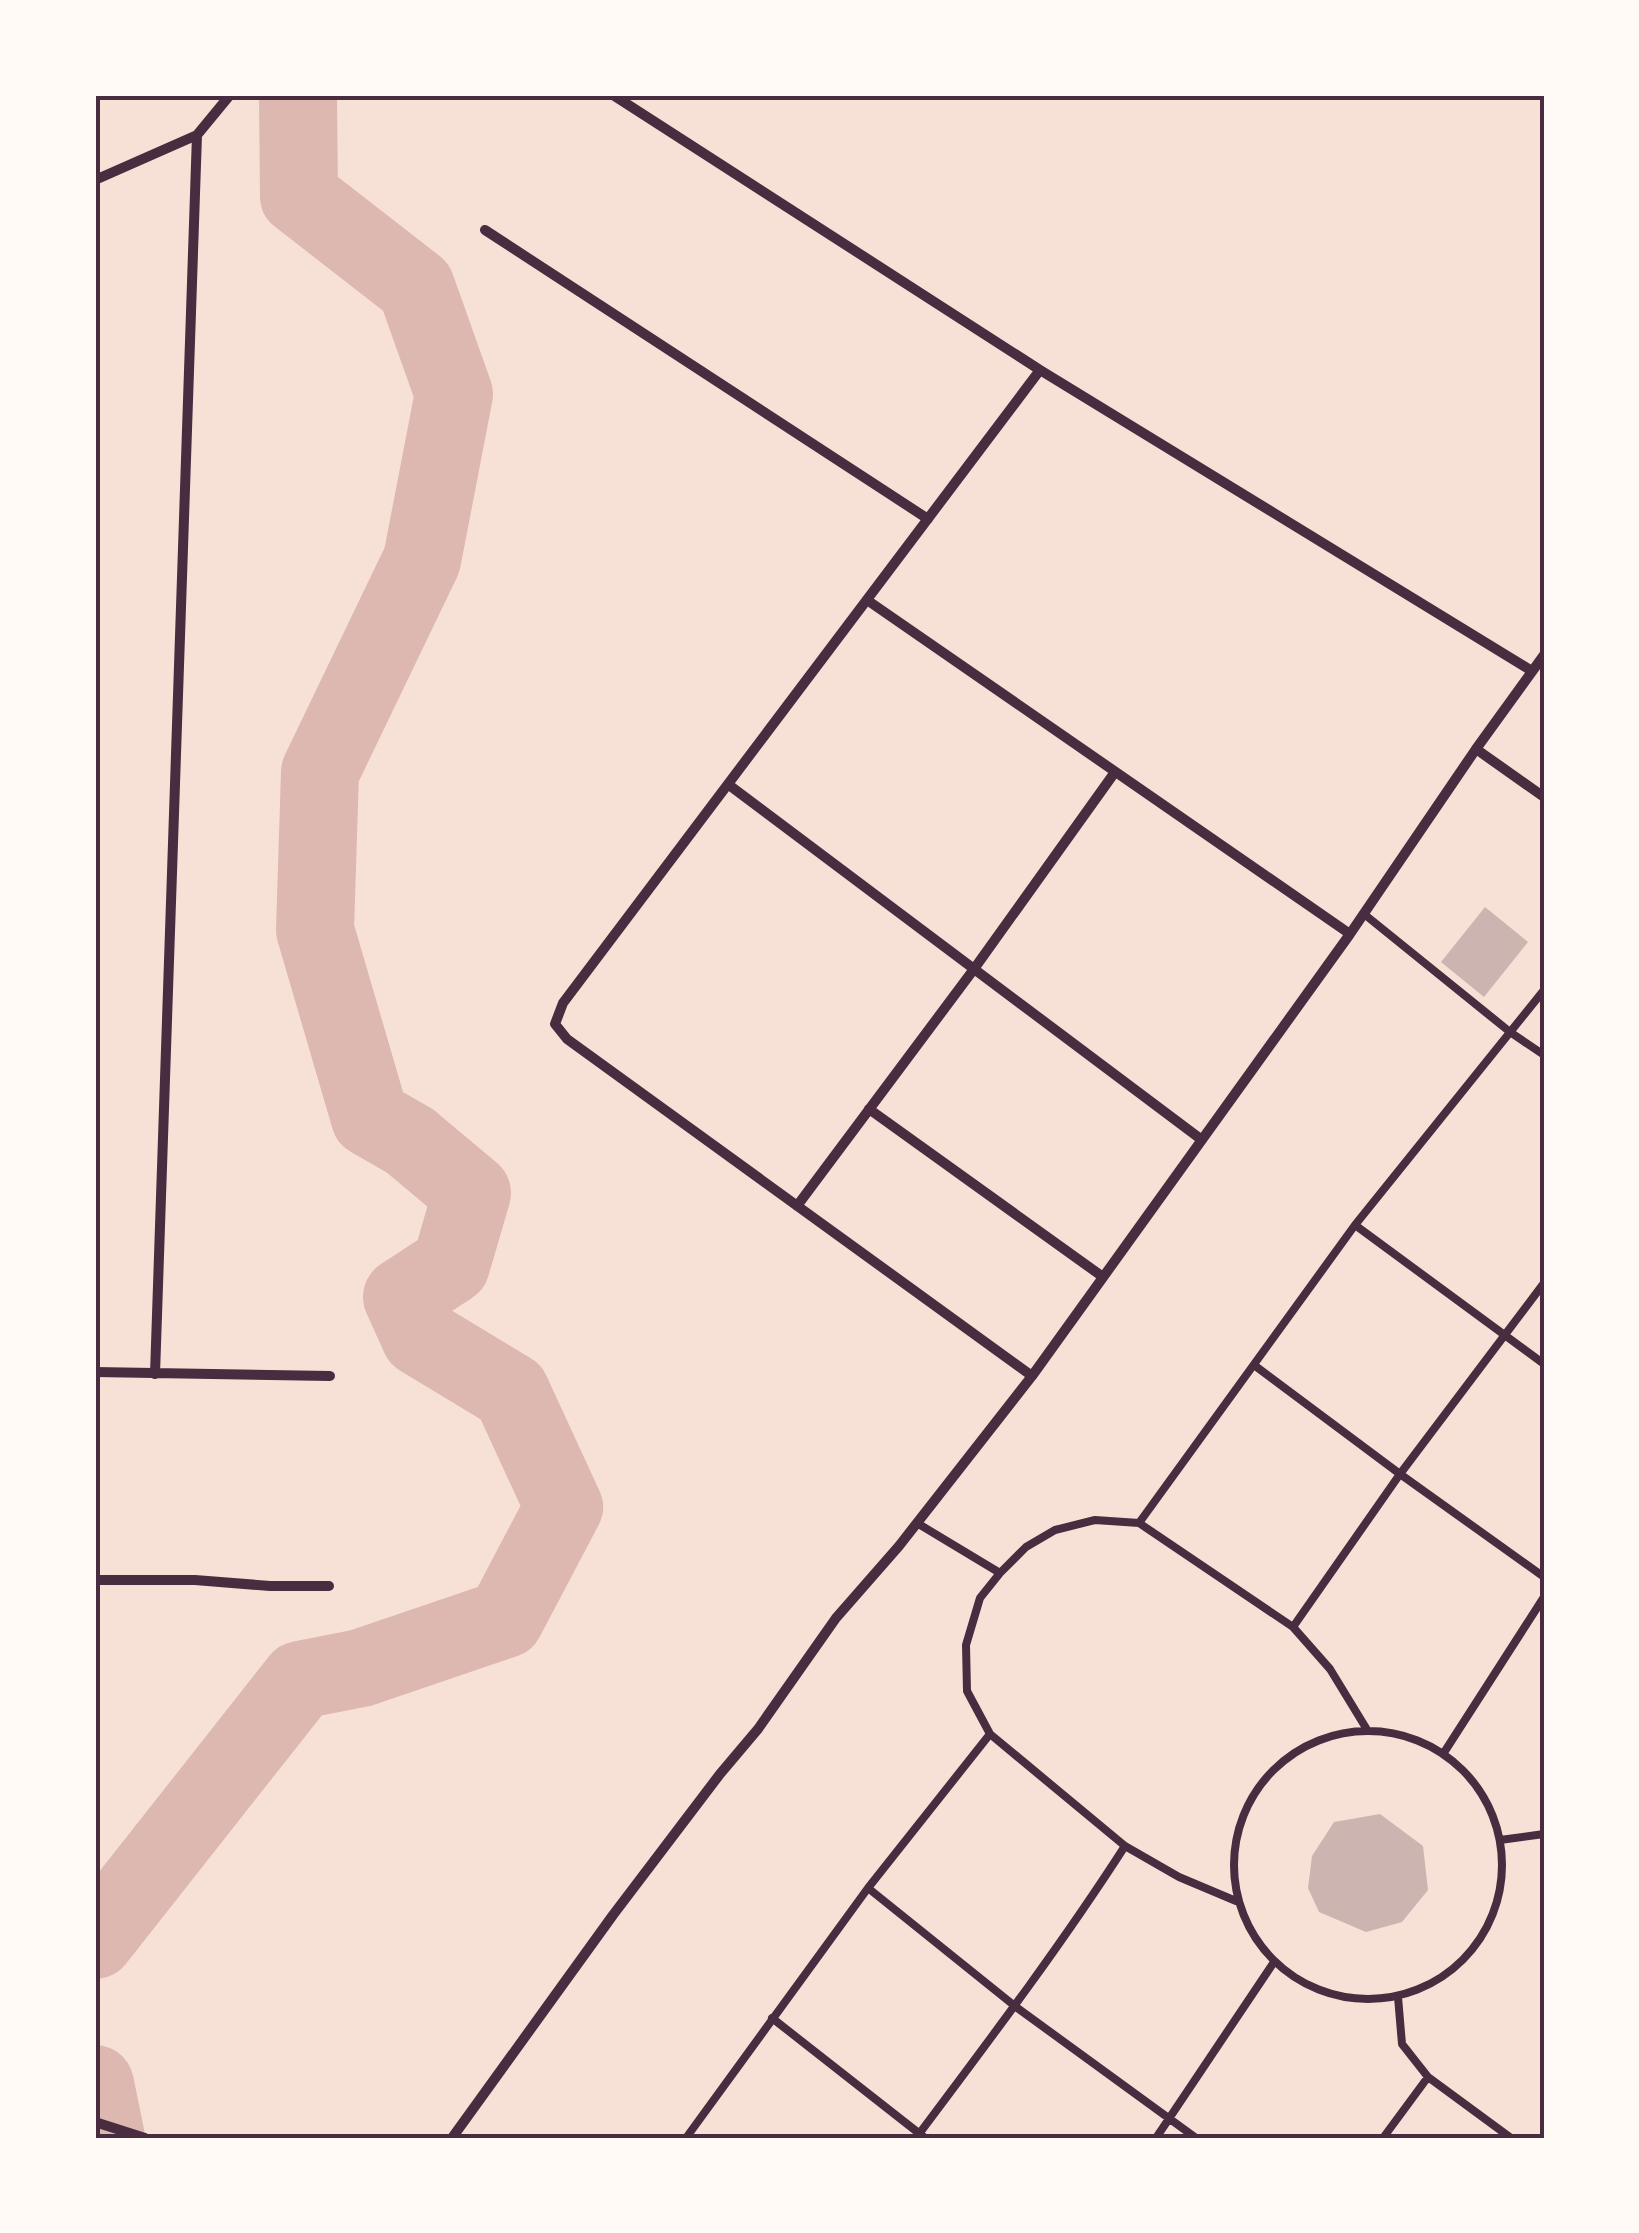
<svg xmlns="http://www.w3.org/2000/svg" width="1639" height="2233" font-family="'Public Sans',sans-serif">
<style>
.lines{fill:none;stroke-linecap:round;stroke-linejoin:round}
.river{stroke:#dcb8b0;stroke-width:78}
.building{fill:#ccb4b1}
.service{stroke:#4a2c40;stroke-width:8}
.minor{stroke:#4a2c40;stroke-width:10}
.neatline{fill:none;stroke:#4a2c40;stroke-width:4}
</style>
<rect width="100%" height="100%" fill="#f7e1d7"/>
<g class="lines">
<path class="river" d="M95 1940 300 1680 361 1668 505 1619 564 1507 511 1392 420 1337 402 1297 451 1265 472 1193 410 1141 370 1118 315 930 320 772 422 560 454 394 416 287 299 196 298 95
M95 2084 106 2138"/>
</g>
<path class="building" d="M1485 907 1528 942 1484 997 1441 962Z
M1380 1814 1423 1846 1428 1890 1402 1922 1366 1932 1319 1912 1308 1888 1312 1856 1334 1822Z"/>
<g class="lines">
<path class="service" d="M1364 914 1510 1032 1544 1055
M1355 1225 1544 1364
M1254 1365 1400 1474 1544 1577
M917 1523 1000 1573
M1139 1523 1355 1225 1544 990
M1293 1627 1400 1474 1544 1283
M1234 1865a134 134 0 1 1 268 0a134 134 0 1 1-268 0Z
M990 1734 1125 1846 1179 1877 1236 1901
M1445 1751 1544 1597
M1500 1840 1544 1834
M868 1888 1016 2007 1196 2138
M1398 1997 1402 2044 1428 2077 1511 2138
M772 2018 925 2138
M686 2138 868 1888 990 1734 967 1691 966 1645 980 1598 1000 1573 1026 1547 1055 1530 1095 1520 1139 1523 1293 1627 1330 1669 1366 1728
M916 2138C988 2042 1060 1947 1125 1846
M1156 2138 1274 1962
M1383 2138 1428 2077"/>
<path class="minor" d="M613 95 1040 370 1532 671
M95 180 197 135 230 95
M485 230 928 519
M867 600 1350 934
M1476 749 1544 797
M729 785 1202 1140
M869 1109 1103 1277
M797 1206 974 969 1115 772
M95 1372 330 1376
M155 1374 197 135
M1032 1376 567 1039 555 1024 563 1003 1040 370
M95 1580H195L270 1586H329
M95 2122 145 2138
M452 2138 613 1915 720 1774 758 1729 836 1618 899 1546 1032 1376 1350 934 1476 749 1544 655"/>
</g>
<rect width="1639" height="2233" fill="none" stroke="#fffaf5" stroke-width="195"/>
<rect x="98" y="98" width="1444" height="2038" class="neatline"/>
</svg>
